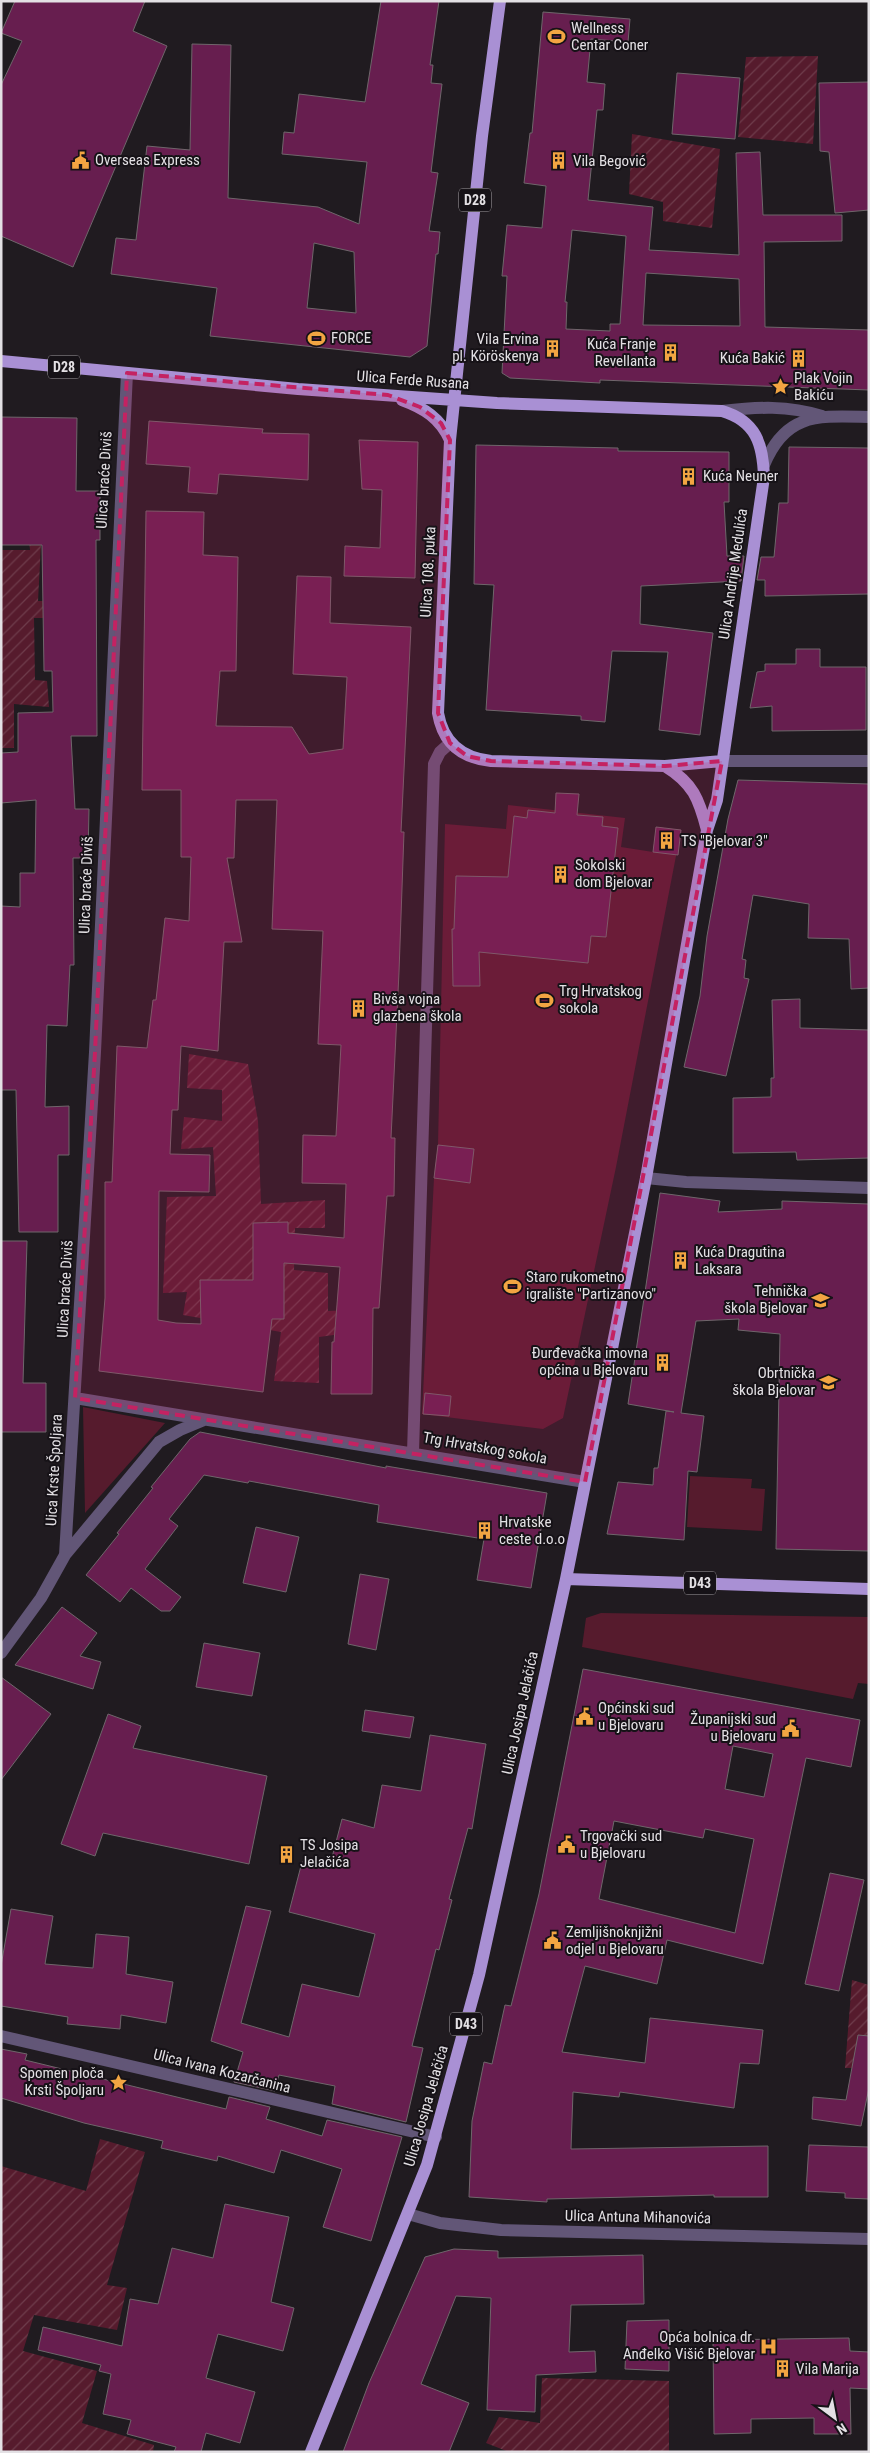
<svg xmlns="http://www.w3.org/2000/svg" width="870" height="2453" font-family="'Roboto Condensed',sans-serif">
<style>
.green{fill:#561b2d}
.garden{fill:url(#garden-furrows)}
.building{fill:#671e4f;stroke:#6f666b;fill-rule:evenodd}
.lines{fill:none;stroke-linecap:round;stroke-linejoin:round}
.minor{stroke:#625677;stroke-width:12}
.major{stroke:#a990d4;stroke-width:12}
.marked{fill:#c42262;fill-opacity:0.2;stroke:#c42262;stroke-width:4;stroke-dasharray:10 6;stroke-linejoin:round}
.labels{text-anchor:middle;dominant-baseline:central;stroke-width:4;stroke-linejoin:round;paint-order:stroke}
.shield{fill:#161217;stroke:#a6a2a6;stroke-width:1}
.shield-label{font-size:14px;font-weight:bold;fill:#e3e0e4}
.poi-label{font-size:15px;fill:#e3e0e4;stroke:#161217;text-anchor:start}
.street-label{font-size:15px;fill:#e3e0e4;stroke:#161217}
</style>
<defs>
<pattern id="garden-furrows" width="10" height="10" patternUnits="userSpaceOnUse" patternTransform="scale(1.25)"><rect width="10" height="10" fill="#561b2d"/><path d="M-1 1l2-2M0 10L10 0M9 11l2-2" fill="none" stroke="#6e3c4b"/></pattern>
</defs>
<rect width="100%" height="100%" fill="#201b20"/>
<path class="green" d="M508 805 625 818 621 847 653 852 656 827 681 830 616 1167 563 1418 543 1429 422 1414 434 1178 438 1145 445 824 506 829Z
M83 1407 165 1423 85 1513Z
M690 1476 752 1479 751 1488 765 1489 762 1531 687 1527Z
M601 1613 869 1617V1684L858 1683 853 1699 582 1647 586 1618Z"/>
<path class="garden" d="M818 56 813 144 738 137 746 57Z
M632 134 720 149 712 228 663 221V202L629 194Z
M27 523 42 525 38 601H45L46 618H34L35 680 47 681 49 707 14 704V748H1V550H30Z
M189 1054 248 1064 258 1121 261 1204 325 1200V1228H295L294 1270 328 1273V1311L351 1310 348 1333 319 1337V1383L274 1381 281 1332 183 1315 187 1292 163 1293 167 1197 216 1196 213 1147 181 1149 184 1117 222 1121V1090L187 1088Z
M852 1980 869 1985V2068H845Z
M100 2139 145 2152 107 2285 127 2288 117 2330 34 2315 23 2351 97 2371 82 2423 154 2445 153 2452H1V2166L86 2191Z
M542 2378 669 2381V2452H509L486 2443 499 2417 540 2423Z"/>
<path class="building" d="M15 1H145L133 31 167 46 73 267 1 236V85L22 41 1 33Z
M381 1H439L430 65H433L431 83 442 84 431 172 438 173 429 231 440 232 438 254H436L427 346 410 357 210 336 217 288 111 274 116 238 136 240 147 146 190 150 192 44 231 45 228 198 318 207 359 224 367 162 282 154 284 132 294 133 299 94 365 102ZM314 243 354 252 356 313 307 308Z
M543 12 630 19 628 42 591 39 587 82 605 84 603 110H597L588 200 653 207 649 250 739 255 736 153 760 152 763 215H842V241L764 242 765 327 869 330V390L600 380V383L510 378 502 373 507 276H502L507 225 542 228 546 186 524 183 530 133H532ZM572 230 626 236 620 324H610V331L566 329 567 302H565ZM646 273 739 279 740 326 643 325Z
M677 73 740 78 735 139 672 134Z
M869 82V210L835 213 829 152 820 151 819 83Z
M1 417 77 418 76 491H100V540H96L97 736H71L75 809H89L88 858H73L74 965H70L67 1026 47 1025 45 1107 69 1106V1155H58V1232H19L16 1090H1V906L20 907V873H35L36 800 1 803V753L18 752V713L53 712 52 671H44L42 545H1Z
M149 421 263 429 262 433 309 434 308 480 219 474 217 494 188 492 190 467 146 464Z
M359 440 418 442 415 578 344 576 345 546 380 548 382 490 362 489Z
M476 445 618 448V451L729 452V502H724L727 556H744L741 581 641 586 640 624 713 633 700 735 659 730 668 652 612 651 605 722 581 720V716L486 710 494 585 474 584Z
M789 447 869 448V594L765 596V580H757L761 557H774L779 503H788Z
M146 511 204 512 203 555 238 557 236 671H220L216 726 292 727 309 754 343 749 347 677 293 674 297 576 331 577 330 623 411 627 401 832H404L399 972 391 1138H395L394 1196H387L379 1308H373L372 1394H331L332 1342H334L340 1267 284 1263V1319H272L263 1392 99 1371 105 1298V1182H112L117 1046 147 1048 153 1000H156L165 918 189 921 191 857H181V790H142ZM236 800H277L272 929 323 931 318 1044 341 1045 336 1136 303 1135 302 1183 346 1184 344 1238 288 1233V1222L253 1223V1280H200L201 1324 176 1323 158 1320 159 1191 209 1192 210 1155 170 1154 172 1110H178L181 1046 218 1051 224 942H242L227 858H234Z
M796 649H820V667H866V730L772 731V706L750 708 757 672 765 671V664H796Z
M738 780 869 784V988L851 989 849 939 808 938 809 904 753 895 742 959 746 960 744 978 749 979 726 1076 684 1067 700 996 707 936 728 819Z
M556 793 579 794 577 815 603 817 602 826 618 828 606 937 591 936 588 963 479 952 480 986H453L452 929H454L456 876 508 877 514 816 527 818 528 810 555 813Z
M656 827 681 830 678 855 653 852Z
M800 999V1028L869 1030V1158L797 1160 796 1152 733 1153V1098L771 1097V1078H774L772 1000Z
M438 1145 474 1149 470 1183 434 1178Z
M660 1193 720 1201 718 1212 782 1209V1201L869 1204V1551L776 1549 780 1334 738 1330 739 1319 696 1321 681 1413 704 1416 697 1472 688 1471 684 1540 607 1534 618 1482 653 1485 654 1468H658L666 1411 674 1412 628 1404Z
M1 1241H27L23 1383H46V1432H1Z
M425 1393 451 1396 449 1416 423 1414Z
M200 1432 386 1468V1466L547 1493 531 1588 477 1580 484 1539 377 1522 379 1505 249 1481 248 1483 204 1475 169 1519 178 1526 145 1569 181 1597 170 1611H161L131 1588 120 1602 86 1575 119 1534 117 1533 153 1488 151 1487 190 1439Z
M256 1527 299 1537 286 1592 243 1583Z
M360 1574 389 1579 376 1650 348 1644Z
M62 1607 97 1633 80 1656 101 1662 93 1689 15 1665Z
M204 1643 260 1653 252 1696 196 1687Z
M583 1669 860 1720 851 1767 806 1758 763 1964 667 1940 657 1984 585 1966 562 2052 645 2063 650 2018 763 2030 759 2064 740 2063 734 2108 620 2092 619 2097 573 2092 571 2149 768 2146V2197H714V2195L547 2199V2202L469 2197 472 2121 484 2062 492 2064 505 2005 511 2006 539 1894ZM733 1746 773 1754 764 1797 725 1789ZM614 1821 703 1838 705 1829 754 1839 735 1933 599 1899Z
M1 1677 51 1714 1 1780Z
M365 1710 414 1717 410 1738 362 1731Z
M108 1714 141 1726 133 1748 267 1776 249 1864 103 1833 95 1856 61 1844Z
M430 1735 486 1744 472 1829 468 1828 449 1899 452 1900 439 1950 436 1949 412 2046 423 2048 406 2122 332 2104 335 2086 279 2075 275 2091 234 2082 243 2052 211 2041 246 1906 271 1911 241 2023 289 2037 302 1984 359 1997 375 1934 289 1912 302 1862 329 1869 342 1819 374 1828 382 1785 421 1791Z
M830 1873 864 1880 839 1991 805 1984Z
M11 1909 53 1916 45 1964 93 1968 96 1934 129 1937 126 1974 173 1982 166 2023 121 2015 120 2029 67 2024 68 2017 1 2006V1966Z
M858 2035 869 2036V2088L861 2126 812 2119 813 2097 846 2100Z
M1 2049 27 2054 25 2060 226 2109 229 2097 270 2107 266 2119 322 2136 327 2120 402 2137 371 2241 323 2227 342 2169 281 2150 274 2173 218 2156 217 2161 161 2148 163 2141 84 2123 1 2098Z
M809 2145 869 2147V2199L845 2198V2193L806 2191Z
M225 2204 289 2217 271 2302 294 2308 283 2351 218 2334 206 2378 255 2392 240 2443 206 2433 201 2452H174L176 2447 127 2434 131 2420 103 2414 111 2374 99 2371 101 2365 38 2350 43 2327 122 2346 130 2299 158 2304 172 2248 213 2258Z
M454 2249 498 2251V2258L643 2255 644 2304 571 2305 569 2352 595 2351 596 2372 536 2375 535 2412 487 2410 491 2298 456 2296 421 2384 469 2403 449 2452H343L369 2383 425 2257Z
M669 2320V2371L625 2369 627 2321Z
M849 2338 850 2351 869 2352V2389L850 2388 851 2434H814V2418L751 2419V2433L714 2434 713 2340Z"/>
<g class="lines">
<path class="minor" d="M722 411C757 407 788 405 822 416
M764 465C786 412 818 416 869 417
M722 761H869
M646 1178 686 1182 869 1188
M75 1398 585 1482
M413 1453 434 764 440 752 450 743
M65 1555 159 1442 180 1430 204 1420
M1 1653 41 1598 65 1555 95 1052 127 373
M1 2036 436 2137
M408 2214 440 2223 501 2230 869 2239"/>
<path class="major" d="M500 1 482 136 450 440 438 713C443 743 462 758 491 761L665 766 722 761
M1 361 298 389 497 403 722 411C756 421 763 444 764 477L717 800 707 830 646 1178 566 1579 479 1975 427 2165 311 2452
M402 400C424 408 440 418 450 440
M665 766C693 783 699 799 707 830
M566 1579 869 1589"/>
</g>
<path class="marked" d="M127 373 388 395 420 407 441 423 450 440 438 713 450 743 467 756 491 761 665 766 722 761 585 1482 75 1398 95 1052Z"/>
<defs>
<symbol id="stadium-bare" viewBox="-9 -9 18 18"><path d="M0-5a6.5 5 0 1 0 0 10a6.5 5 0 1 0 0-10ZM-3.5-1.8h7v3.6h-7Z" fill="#f2a542" stroke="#161217" stroke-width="2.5" paint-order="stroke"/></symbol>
<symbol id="civic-bare" viewBox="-9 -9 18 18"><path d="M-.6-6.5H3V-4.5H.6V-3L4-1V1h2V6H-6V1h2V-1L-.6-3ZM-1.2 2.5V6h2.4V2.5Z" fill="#f2a542" stroke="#161217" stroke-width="2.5" paint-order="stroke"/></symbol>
<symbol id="building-bare" viewBox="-9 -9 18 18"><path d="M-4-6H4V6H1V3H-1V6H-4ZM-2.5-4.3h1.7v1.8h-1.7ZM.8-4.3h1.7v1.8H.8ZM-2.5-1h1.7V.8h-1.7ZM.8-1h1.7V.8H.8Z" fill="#f2a542" stroke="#161217" stroke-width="2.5" paint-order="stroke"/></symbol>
<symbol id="sight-bare" viewBox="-9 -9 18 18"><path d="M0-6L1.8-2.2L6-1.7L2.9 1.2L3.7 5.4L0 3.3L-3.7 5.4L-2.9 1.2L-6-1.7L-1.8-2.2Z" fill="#f2a542" stroke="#161217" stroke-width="2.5" paint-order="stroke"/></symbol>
<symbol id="school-bare" viewBox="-9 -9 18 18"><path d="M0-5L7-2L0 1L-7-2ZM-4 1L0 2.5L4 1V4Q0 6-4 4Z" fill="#f2a542" stroke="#161217" stroke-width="2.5" paint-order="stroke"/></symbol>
<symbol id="hospital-bare" viewBox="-9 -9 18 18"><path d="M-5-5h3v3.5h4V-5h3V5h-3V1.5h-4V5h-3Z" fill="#f2a542" stroke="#161217" stroke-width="2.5" paint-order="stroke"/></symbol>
</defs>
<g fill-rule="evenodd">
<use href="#stadium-bare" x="544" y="24" width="25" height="25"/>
<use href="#civic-bare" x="68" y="148" width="25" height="25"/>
<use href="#building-bare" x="546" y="148" width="25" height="25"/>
<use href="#stadium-bare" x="304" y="326" width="25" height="25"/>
<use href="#building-bare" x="540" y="336" width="25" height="25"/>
<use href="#building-bare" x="658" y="340" width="25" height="25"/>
<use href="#building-bare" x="786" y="346" width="25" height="25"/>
<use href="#sight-bare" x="768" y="374" width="25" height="25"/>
<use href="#building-bare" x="676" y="464" width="25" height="25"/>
<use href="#building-bare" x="654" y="828" width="25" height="25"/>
<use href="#building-bare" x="548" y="862" width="25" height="25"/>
<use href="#stadium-bare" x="532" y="988" width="25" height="25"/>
<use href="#building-bare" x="346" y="996" width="25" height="25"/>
<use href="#building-bare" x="668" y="1248" width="25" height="25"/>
<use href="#stadium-bare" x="500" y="1274" width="25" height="25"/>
<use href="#school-bare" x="808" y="1288" width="25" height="25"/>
<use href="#building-bare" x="650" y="1350" width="25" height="25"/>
<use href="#school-bare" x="816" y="1370" width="25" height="25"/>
<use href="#building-bare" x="472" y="1518" width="25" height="25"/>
<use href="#civic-bare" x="572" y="1704" width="25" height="25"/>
<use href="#civic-bare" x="778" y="1716" width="25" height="25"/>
<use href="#civic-bare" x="554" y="1832" width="25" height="25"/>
<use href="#building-bare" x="274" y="1842" width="25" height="25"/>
<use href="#civic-bare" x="540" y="1928" width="25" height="25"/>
<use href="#sight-bare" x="106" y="2070" width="25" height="25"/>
<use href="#hospital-bare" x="756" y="2334" width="25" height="25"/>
<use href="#building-bare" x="770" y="2356" width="25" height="25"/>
</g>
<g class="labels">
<g class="shield">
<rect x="459" y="188.5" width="32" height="23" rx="4"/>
<rect x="48" y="355.5" width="32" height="23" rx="4"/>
<rect x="684" y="1571.5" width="32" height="23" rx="4"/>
<rect x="450" y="2012.5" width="32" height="23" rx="4"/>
</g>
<g class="shield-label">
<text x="475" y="200">D28</text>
<text x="64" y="367">D28</text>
<text x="700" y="1583">D43</text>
<text x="466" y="2024">D43</text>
</g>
<g class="poi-label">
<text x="571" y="28">Wellness<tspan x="571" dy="17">Centar Coner</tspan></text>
<text x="95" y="160">Overseas Express</text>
<text x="573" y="161">Vila Begović</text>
<text x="331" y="338">FORCE</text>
<text x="539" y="339" text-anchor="end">Vila Ervina<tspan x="539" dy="17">pl. Köröskenya</tspan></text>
<text x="656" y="344" text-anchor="end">Kuća Franje<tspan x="656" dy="17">Revellanta</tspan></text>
<text x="785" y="358" text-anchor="end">Kuća Bakić</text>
<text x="794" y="378">Plak Vojin<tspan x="794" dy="17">Bakiću</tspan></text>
<text x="703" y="476">Kuća Neuner</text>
<text x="681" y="841">TS "Bjelovar 3"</text>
<text x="575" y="865">Sokolski<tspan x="575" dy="17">dom Bjelovar</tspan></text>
<text x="559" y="991">Trg Hrvatskog<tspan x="559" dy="17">sokola</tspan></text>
<text x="373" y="999">Bivša vojna<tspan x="373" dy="17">glazbena škola</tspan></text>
<text x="695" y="1252">Kuća Dragutina<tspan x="695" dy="17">Laksara</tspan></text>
<text x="526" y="1277">Staro rukometno<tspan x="526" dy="17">igralište "Partizanovo"</tspan></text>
<text x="807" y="1291" text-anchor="end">Tehnička<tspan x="807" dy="17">škola Bjelovar</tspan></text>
<text x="648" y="1353" text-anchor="end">Đurđevačka imovna<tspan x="648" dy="17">općina u Bjelovaru</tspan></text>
<text x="815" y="1373" text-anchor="end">Obrtnička<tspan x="815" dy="17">škola Bjelovar</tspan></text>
<text x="499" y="1522">Hrvatske<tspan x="499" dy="17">ceste d.o.o</tspan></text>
<text x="598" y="1708">Općinski sud<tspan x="598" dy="17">u Bjelovaru</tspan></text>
<text x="776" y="1719" text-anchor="end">Županijski sud<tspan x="776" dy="17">u Bjelovaru</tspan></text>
<text x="580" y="1836">Trgovački sud<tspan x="580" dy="17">u Bjelovaru</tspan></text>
<text x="300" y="1845">TS Josipa<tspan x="300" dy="17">Jelačića</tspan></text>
<text x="566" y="1932">Zemljišnoknjižni<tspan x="566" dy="17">odjel u Bjelovaru</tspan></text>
<text x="104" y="2073" text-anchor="end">Spomen ploča<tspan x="104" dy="17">Krsti Špoljaru</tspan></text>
<text x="755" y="2337" text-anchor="end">Opća bolnica dr.<tspan x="755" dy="17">Anđelko Višić Bjelovar</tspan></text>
<text x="796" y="2369">Vila Marija</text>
</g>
<g class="street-label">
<text transform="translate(413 380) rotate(4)">Ulica Ferde Rusana</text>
<text transform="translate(104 480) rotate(-87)">Ulica braće Diviš</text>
<text transform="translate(428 572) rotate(-87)">Ulica 108. puka</text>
<text transform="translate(733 574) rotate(-82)">Ulica Andrije Medulića</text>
<text transform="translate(86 885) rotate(-88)">Ulica braće Diviš</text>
<text transform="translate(65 1289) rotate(-87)">Ulica braće Diviš</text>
<text transform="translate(485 1448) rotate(10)">Trg Hrvatskog sokola</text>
<text transform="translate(54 1470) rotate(-87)">Uica Krste Špoljara</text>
<text transform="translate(520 1713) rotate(-78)">Ulica Josipa Jelačića</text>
<text transform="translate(222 2071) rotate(14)">Ulica Ivana Kozarčanina</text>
<text transform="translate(426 2106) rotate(-74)">Ulica Josipa Jelačića</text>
<text transform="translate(638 2217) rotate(1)">Ulica Antuna Mihanovića</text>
</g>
</g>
<rect width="870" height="2453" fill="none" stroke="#e3e0e4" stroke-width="5"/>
<g transform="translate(835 2418) rotate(148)" stroke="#161217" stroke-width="4" paint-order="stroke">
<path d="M0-4L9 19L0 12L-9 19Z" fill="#e3e0e4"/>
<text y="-8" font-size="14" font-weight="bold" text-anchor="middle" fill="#e3e0e4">N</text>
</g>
</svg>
